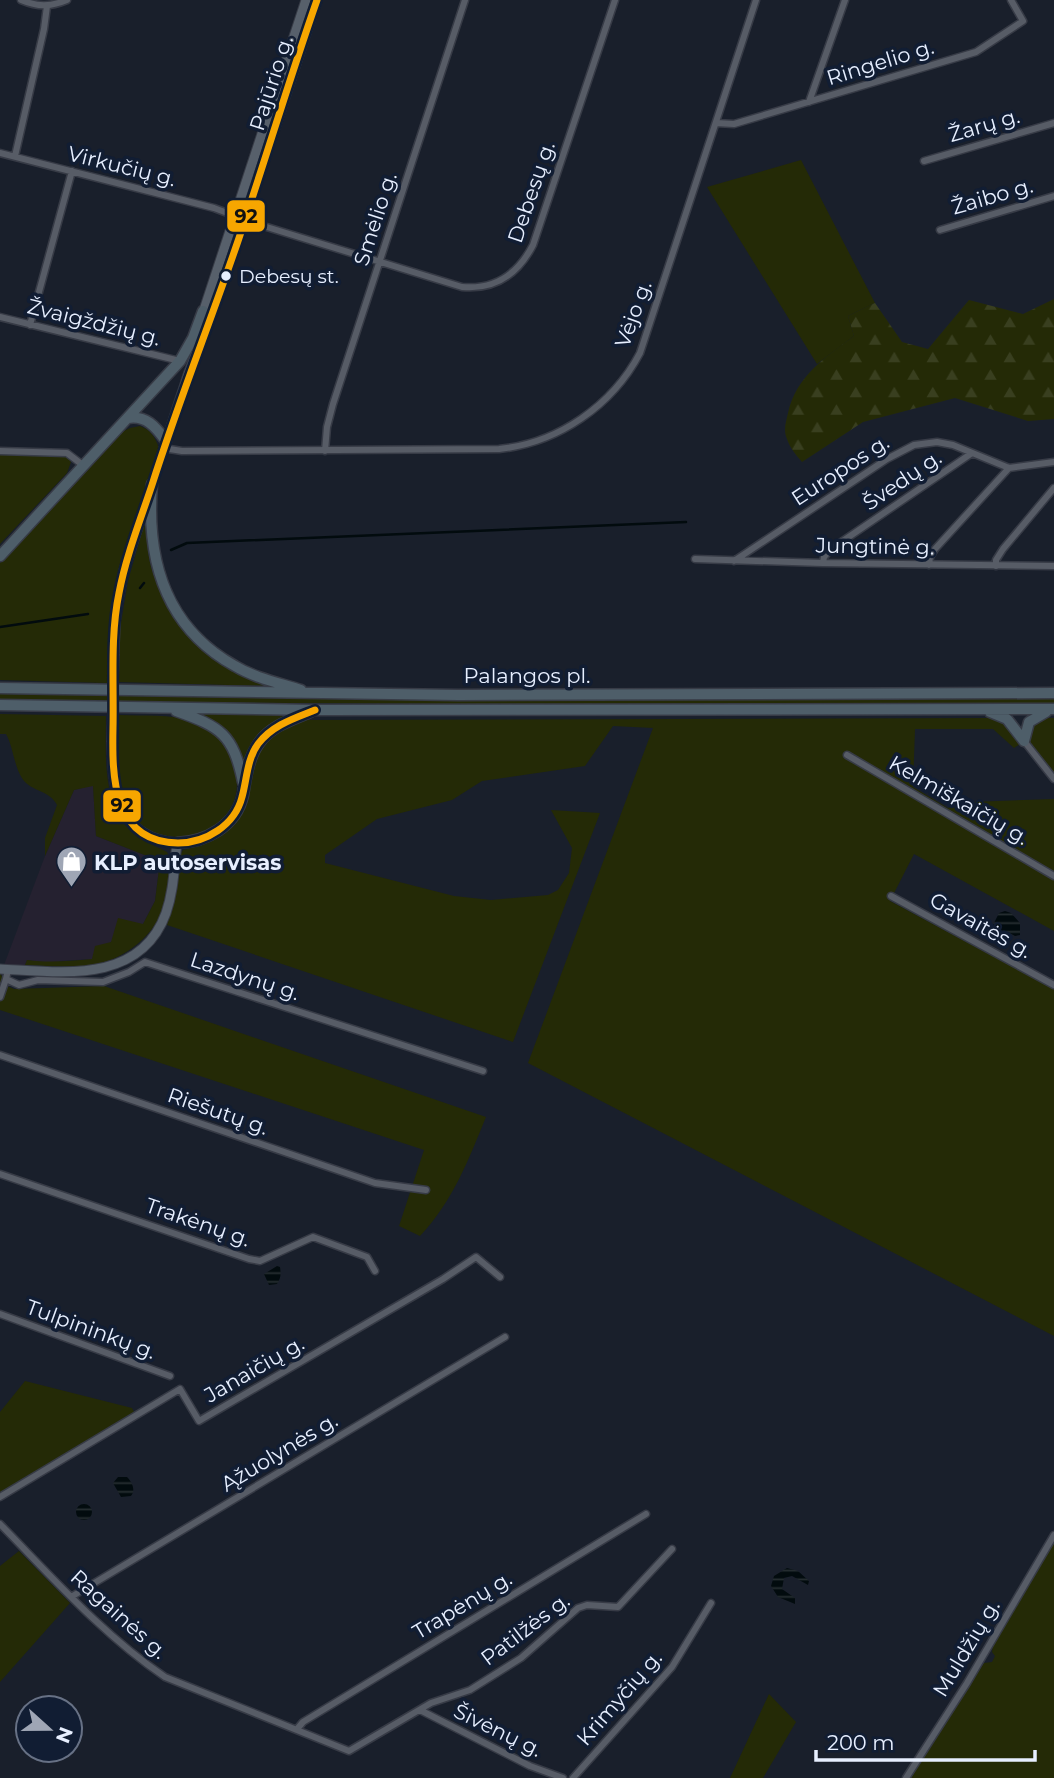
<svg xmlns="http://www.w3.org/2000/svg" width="1054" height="1778" font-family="Montserrat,sans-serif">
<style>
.commercial{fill:#252130}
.grass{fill:#242a06}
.forest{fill:url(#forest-firs)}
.water{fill:url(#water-rules)}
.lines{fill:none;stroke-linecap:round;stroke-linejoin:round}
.stream{stroke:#020b0e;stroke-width:2.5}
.minor-casing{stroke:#373b46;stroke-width:9}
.secondary-casing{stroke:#373b46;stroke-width:11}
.trunk-casing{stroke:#373b46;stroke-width:13}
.minor{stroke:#575c66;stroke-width:6}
.secondary{stroke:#57606b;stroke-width:9}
.trunk{stroke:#4e5e69;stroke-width:10}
.secondary-bridge-casing{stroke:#373b46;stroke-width:11;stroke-linecap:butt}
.secondary-bridge{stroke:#57606b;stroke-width:9}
.bus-1-casing{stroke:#111d33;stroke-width:12}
.bus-1{stroke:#f7a600;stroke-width:7}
.bus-dot{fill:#e7efff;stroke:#111d33;stroke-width:2.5}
.labels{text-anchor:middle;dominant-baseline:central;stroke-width:7;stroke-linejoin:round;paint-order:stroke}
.bus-label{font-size:19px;fill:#e7efff;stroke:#111d33;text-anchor:start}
.street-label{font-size:21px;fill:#e7efff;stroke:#111d33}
.poi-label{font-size:21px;font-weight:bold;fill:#e7efff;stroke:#111d33;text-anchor:start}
.line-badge{stroke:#111d33;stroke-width:2.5}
.pale-badge-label{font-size:19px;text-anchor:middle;font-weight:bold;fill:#111}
</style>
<defs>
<pattern id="forest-firs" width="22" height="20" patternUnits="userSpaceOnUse" patternTransform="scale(1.75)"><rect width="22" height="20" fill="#242a06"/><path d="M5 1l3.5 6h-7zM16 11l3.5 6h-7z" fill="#393f1f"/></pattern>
<pattern id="water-rules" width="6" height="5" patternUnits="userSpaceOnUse" patternTransform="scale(1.75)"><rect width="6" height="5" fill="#020b0e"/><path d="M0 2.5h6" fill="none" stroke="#272f32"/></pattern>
</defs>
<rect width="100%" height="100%" fill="#191f2b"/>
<path class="commercial" d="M93 785 96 836 160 861 155 901 143 924 111 942 93 959 60 961 55 964 27 960 25 965H4L45 856 74 790Z"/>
<path class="grass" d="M801 160 875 303 848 316 854 336 817 364 707 187Z
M140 426C151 430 155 437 159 448 143 497 123 546 113 597 108 626 107 654 107 683L0 680V563L122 432 130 428Z
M0 454 61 456 68 457 71 462 67 473 0 544Z
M146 518C147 534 147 552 151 567 168 625 213 668 269 686L119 682 120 629 128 581Z
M0 694 389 700 1054 699V704C703 705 351 705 0 700Z
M200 713 289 715 244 768C237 740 223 726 198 715Z
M0 714 106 716C106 755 101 805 134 833 143 841 157 847 167 852 175 865 169 880 167 894 164 912 155 928 142 940 106 973 70 967 25 965L27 960C50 963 69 961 92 959L95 946 111 942 118 918 143 924 155 901 160 861 96 836 93 786 74 790 45 856V838L57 805C50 791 35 792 25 782 14 770 14 748 6 734H0Z
M119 715C143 716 170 714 193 721 211 727 223 739 230 756 268 835 138 875 120 790 115 766 119 739 119 715Z
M992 718C1007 721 1012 732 1020 744L1014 748 993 729H915L913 787 948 808 970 802 1054 799V931L914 854 890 901 1054 989V1336L528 1063 653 728 613 726 585 766 482 781 452 800 377 819 325 855V863L454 896 491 900 548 895 558 890 569 873 572 848 551 810 600 813 513 1042 167 925 177 888 180 855 183 850 204 844 224 833 257 752 278 729 302 720Z
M1048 718H1054V774L1029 741V729L1036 722Z
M0 973 7 986 14 989 104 986 486 1117C468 1161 453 1201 420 1236L399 1226 424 1150 0 1010Z
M25 1381 132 1408 134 1412 0 1493V1412Z
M1054 1542V1778H911L984 1663 992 1662 995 1656 992 1652 993 1645Z
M19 1551 70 1603 0 1682V1566Z
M769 1694 796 1722 763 1778H730Z"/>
<path class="forest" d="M1054 299V419L1028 421 955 398 863 422 802 462C796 455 790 448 787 439 783 430 786 422 788 413 796 376 826 357 854 336L848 316 875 303 902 342 928 349 969 300 1023 314Z"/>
<path class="water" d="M1005 911 1011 913 1020 923V935L1015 936 1006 931 998 935H993L991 929 999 913Z
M277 1266 280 1267C281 1274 281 1278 277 1284L269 1285 264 1274Z
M118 1477H127C132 1482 136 1490 131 1496L121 1497 113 1483Z
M76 1512a8 8 0 1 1 16 0a8 8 0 1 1-16 0Z
M787 1568 798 1571 809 1581 808 1585 792 1576 784 1578 782 1589 795 1598V1604L778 1597 771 1586 774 1576Z"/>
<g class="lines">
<path class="stream" d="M171 550 187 543 686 522
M140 588 144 583
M0 627 88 614"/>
<defs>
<path id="minor" d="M21 0C38 7 50 7 67 0
M809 102 845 0
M716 123 734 124 976 52 1023 21 1011 0
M0 153 214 208 257 224 462 287C495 290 518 274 533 245L615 0
M15 156 44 29 47 6
M924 161 1054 123
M940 230 1054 196
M0 317 180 361
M30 325 72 171
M163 448 182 451 499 449C558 443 612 406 640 353L756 0
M0 451 67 453 84 466
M325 451 327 427 333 404 465 0
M695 559 823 563 1054 566
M734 561 887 459 914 445 937 442 953 445 1009 468 1054 462
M823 563 824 557 831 549 972 453
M929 565 930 557 935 549 1009 468
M996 566V560L1003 549 1054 488
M1024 741 1054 779
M847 755 1054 876
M891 896 1054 985
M8 970 6 979 19 985 38 980 103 982 129 972 145 962 483 1071
M0 997 6 979
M0 1055 375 1183 426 1190
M0 1174 249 1259 260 1261 313 1237 367 1257 375 1271
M0 1314 170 1376
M0 1497 180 1389 199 1421 443 1279 476 1257 500 1277
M0 1524C52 1577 103 1635 165 1677L349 1751 431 1703 470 1690 521 1658 578 1608 587 1605 618 1607 672 1549
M71 1597 505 1337
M420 1710 530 1766 563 1778
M298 1728 303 1722 646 1514
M573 1778 672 1667 711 1603
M906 1778 967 1683 1054 1535"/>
<path id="secondary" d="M202 316 306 0
M114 654 116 610 124 570 188 375 238 241 317 0
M0 969C60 972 140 985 166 913 174 890 174 867 177 843 117 838 113 790 112 742"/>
<path id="trunk" d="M128 418C146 415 156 427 166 441
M152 484C146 560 165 627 235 666 255 678 279 683 301 690
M0 556 180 361 193 338 203 311
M0 688 458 695 1054 693
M0 705 315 710 1054 709
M176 711C221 727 233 734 243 782
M990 712 1007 719 1024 741
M1024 741 1029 722 1046 712
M177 843C206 842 236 826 243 795 246 777 248 758 259 743 271 726 291 720 310 712"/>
</defs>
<use href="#minor" class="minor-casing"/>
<use href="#secondary" class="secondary-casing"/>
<use href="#trunk" class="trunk-casing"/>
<use href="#minor" class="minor"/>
<use href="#secondary" class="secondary"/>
<use href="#trunk" class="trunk"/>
<defs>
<path id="secondary-bridge" d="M112 742 114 654"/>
</defs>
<use href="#secondary-bridge" class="secondary-bridge-casing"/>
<use href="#secondary-bridge" class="secondary-bridge"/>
<defs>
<path id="bus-1" d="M315 710C295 718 272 725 258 744 247 759 247 779 242 797 235 825 206 843 178 843 112 842 112 776 113 728 114 684 110 636 119 593 126 556 140 521 152 485 178 403 210 323 238 241 265 161 289 80 317 0"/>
</defs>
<use href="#bus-1" class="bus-1-casing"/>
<use href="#bus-1" class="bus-1"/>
</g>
<defs>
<symbol id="shop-pin" viewBox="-11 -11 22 30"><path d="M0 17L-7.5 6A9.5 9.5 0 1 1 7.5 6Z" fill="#9fa6b5" stroke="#111d33"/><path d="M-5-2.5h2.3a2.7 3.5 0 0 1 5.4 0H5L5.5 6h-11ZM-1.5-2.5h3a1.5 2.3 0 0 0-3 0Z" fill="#fff"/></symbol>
</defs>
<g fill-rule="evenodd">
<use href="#shop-pin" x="54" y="844" width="35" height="47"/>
</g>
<circle class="bus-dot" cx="226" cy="276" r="6"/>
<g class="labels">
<g class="bus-label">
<text x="239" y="276">Debesų st.</text>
</g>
<g class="street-label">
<text transform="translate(880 62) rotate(-17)">Ringelio g.</text>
<text transform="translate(271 83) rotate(-72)">Pajūrio g.</text>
<text transform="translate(984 125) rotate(-16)">Žarų g.</text>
<text transform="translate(122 166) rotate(14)">Virkučių g.</text>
<text transform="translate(531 192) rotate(-71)">Debesų g.</text>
<text transform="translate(992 196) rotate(-16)">Žaibo g.</text>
<text transform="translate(375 219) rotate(-72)">Smėlio g.</text>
<text transform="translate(633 314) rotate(-70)">Vėjo g.</text>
<text transform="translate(94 322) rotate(14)">Žvaigždžių g.</text>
<text transform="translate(840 470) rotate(-33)">Europos g.</text>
<text transform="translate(902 480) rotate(-34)">Švedų g.</text>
<text transform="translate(875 546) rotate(1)">Jungtinė g.</text>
<text x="527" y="675">Palangos pl.</text>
<text transform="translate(959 800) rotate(30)">Kelmiškaičių g.</text>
<text transform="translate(981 925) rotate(29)">Gavaitės g.</text>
<text transform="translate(245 976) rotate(18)">Lazdynų g.</text>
<text transform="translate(218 1111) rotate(19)">Riešutų g.</text>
<text transform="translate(198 1222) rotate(19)">Trakėnų g.</text>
<text transform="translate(91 1329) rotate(20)">Tulpininkų g.</text>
<text transform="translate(254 1369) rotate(-30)">Janaičių g.</text>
<text transform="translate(279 1452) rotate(-31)">Ąžuolynės g.</text>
<text transform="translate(462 1605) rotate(-31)">Trapėnų g.</text>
<text transform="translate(119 1614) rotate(42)">Ragainės g.</text>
<text transform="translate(525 1629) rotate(-37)">Patilžės g.</text>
<text transform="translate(966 1648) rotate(-59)">Muldžių g.</text>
<text transform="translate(619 1698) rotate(-49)">Krimyčių g.</text>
<text transform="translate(498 1730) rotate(26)">Šivėnų g.</text>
</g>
<g class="poi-label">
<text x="94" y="862">KLP autoservisas</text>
</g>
</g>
<g class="line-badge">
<rect x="226" y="199" width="40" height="34" rx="7" fill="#f7a600"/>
<rect x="102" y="789" width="40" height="34" rx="7" fill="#f7a600"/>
</g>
<g class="pale-badge-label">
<text x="246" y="223">92</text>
<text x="122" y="812">92</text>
</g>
<g transform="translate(49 1729) rotate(111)"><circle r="33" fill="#111d33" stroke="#677185" stroke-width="2"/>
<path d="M0-5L12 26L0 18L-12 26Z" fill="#9fa6b5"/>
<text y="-10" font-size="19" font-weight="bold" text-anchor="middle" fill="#e7efff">N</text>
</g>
<path d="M816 1750v10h219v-10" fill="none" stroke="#e7efff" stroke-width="3.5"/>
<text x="827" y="1750" font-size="21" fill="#e7efff" stroke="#111d33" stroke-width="5" paint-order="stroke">200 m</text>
</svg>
